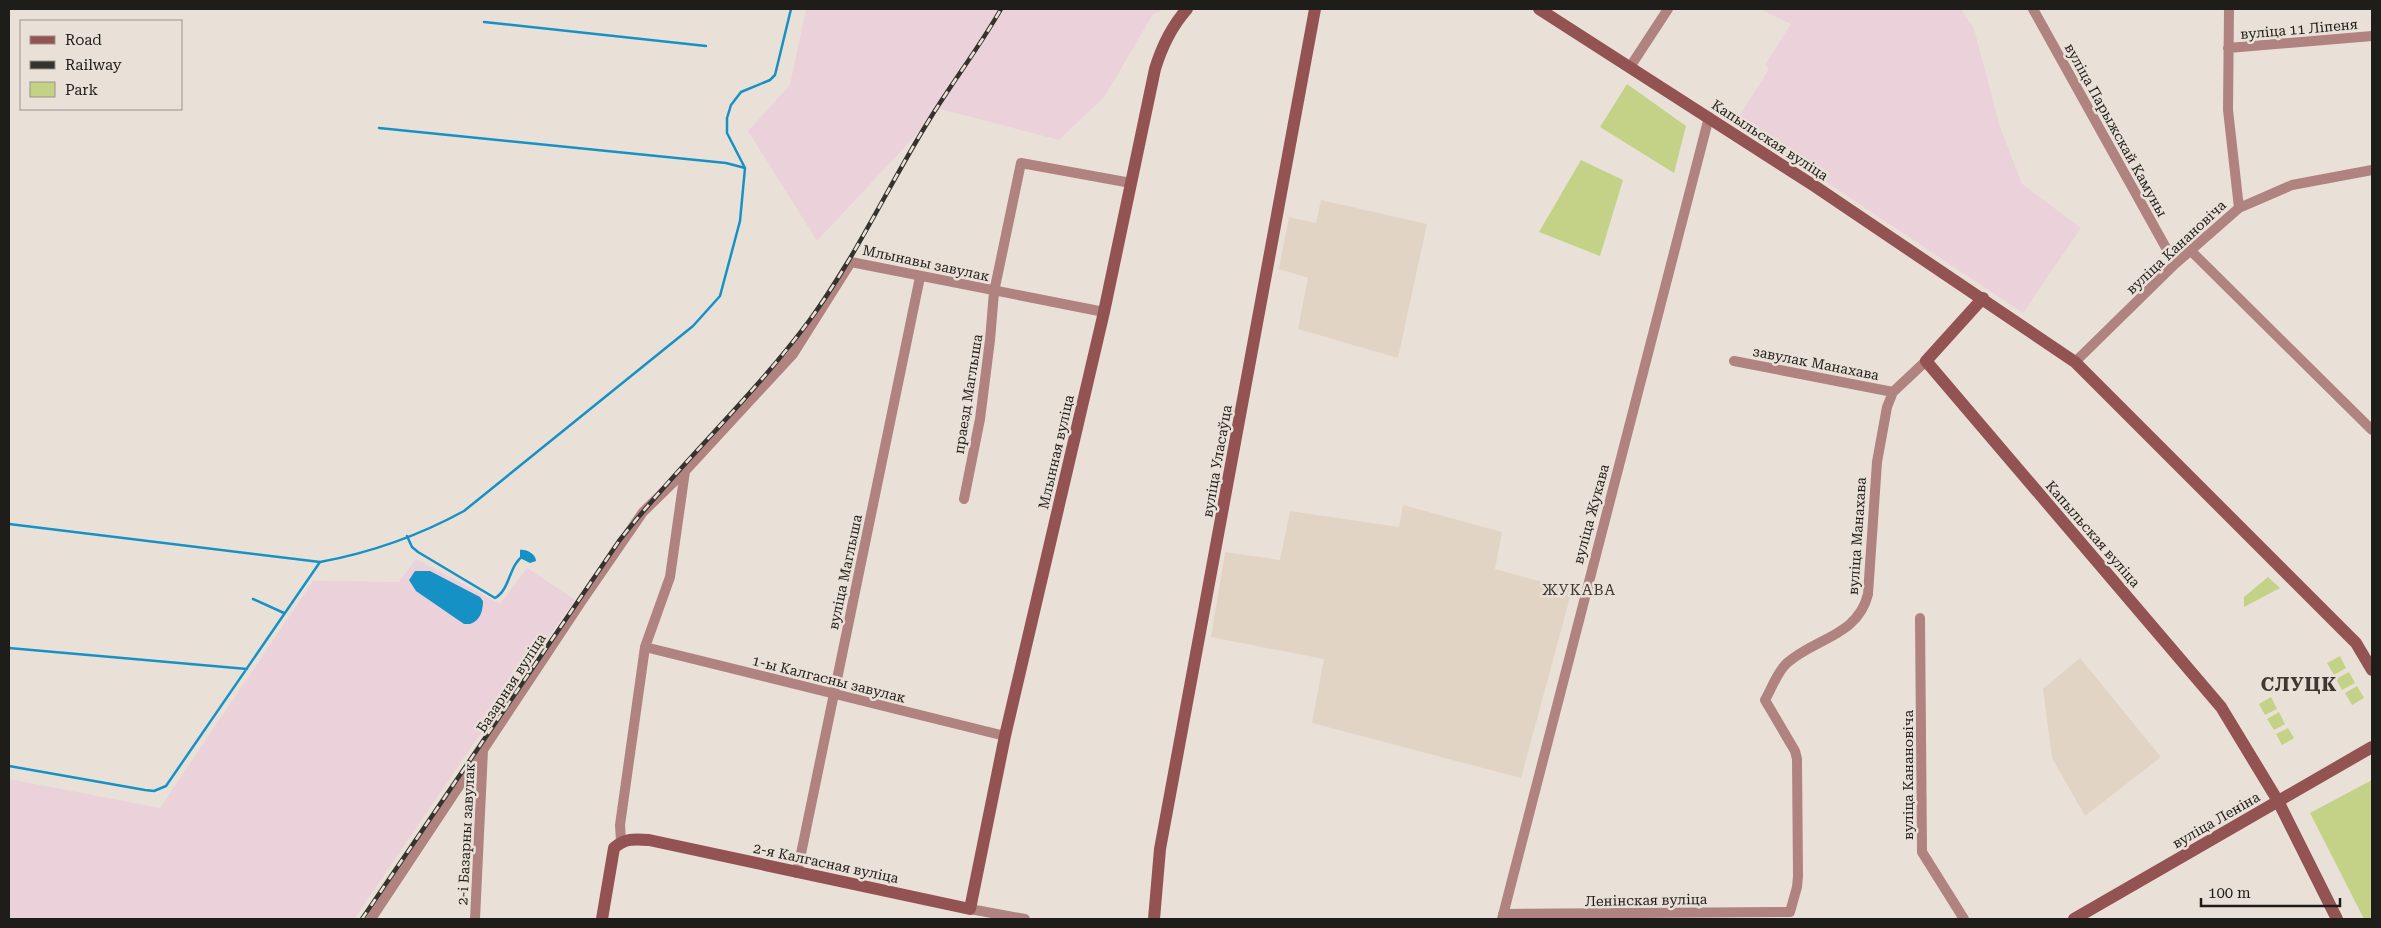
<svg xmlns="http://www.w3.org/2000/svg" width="2381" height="928" font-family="'Roboto Serif',serif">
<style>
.industrial{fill:#ead1da}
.built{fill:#e1d4c5}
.green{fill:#c3d286}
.water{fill:#1691c6}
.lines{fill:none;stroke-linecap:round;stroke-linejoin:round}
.stream{stroke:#1691c6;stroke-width:2.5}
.street{stroke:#b08280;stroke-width:10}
.secondary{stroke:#935352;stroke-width:12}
.rail-casing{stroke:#35332e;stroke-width:4.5}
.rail{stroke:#e9e1d8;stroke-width:2.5;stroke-dasharray:8;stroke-linecap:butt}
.labels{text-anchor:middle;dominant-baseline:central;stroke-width:5;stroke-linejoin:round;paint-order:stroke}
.street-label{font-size:14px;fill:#1f1d19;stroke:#e9e1d8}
.neighbourhood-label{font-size:15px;letter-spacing:1px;fill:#3e3831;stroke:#e9e1d8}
.district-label{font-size:19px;font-weight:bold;letter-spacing:1px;fill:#3e3831;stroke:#e9e1d8}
</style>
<rect width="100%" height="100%" fill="#e9e1d8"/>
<path class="industrial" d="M806 9H1164L1153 14 1105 96 1059 140 940 109 817 241 748 131 790 85Z
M1760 9H1961L1974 29 2000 127 2022 184 2081 228 2023 313 1825 181 1738 118 1769 69 1765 65 1791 24Z
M416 559 500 604 527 568 575 600 511 689 354 919H9V779L160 808 313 581 399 582Z"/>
<path class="built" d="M1321 200 1427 224 1398 358 1298 329 1308 278 1279 269 1289 217 1316 223Z
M1403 505 1502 532 1495 569 1572 590 1521 778 1312 723 1324 659 1211 637 1225 552 1280 560 1290 511 1399 527Z
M2080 658 2161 757 2085 816 2052 758 2043 689Z"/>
<path class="green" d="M1627 84 1686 126 1674 173 1600 127Z
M1581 160 1623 180 1600 256 1539 232Z
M2268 577 2280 588 2244 607V597Z
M2340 656 2346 668 2334 675 2327 663Z
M2349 672 2355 683 2342 690 2336 679Z
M2357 686 2364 698 2352 705 2345 693Z
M2271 697 2277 709 2265 715 2259 704Z
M2279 712 2285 724 2274 730 2267 719Z
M2288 728 2294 738 2282 745 2276 734Z
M2372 780V919H2364L2310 813Z"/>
<path class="water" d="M520 550C526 549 536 554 536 561L530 563 520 558Z
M415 571H430L480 597 483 601C483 611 480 621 470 624H464L416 591 409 580Z"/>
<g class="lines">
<path class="stream" d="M484 22 706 46
M379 128 726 163 745 168
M9 524 320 562C369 553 420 535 464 511L693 326 720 296 740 221 745 168 727 133V118L731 105 741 92 770 80 775 75 791 9
M407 536 412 547 418 552 495 598C510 590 509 565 523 556
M253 599 284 613
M9 648 247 669
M9 766 145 790 154 791 166 786 320 562"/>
<path class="street" d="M2033 9 2175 264
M2229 9 2228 110 2239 208
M2228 48 2372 36
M1630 67 1668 9
M2191 251 2372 430
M1734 361 1893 392
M2075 362 2175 264 2239 208 2292 185 2372 170
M964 499 980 419 990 340 994 292 1021 163 1131 183
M1920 618 1922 852 1964 919
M645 647 1005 736
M621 841 620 825 645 647 670 577 685 471 793 354 851 262 1104 312
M797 873 920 277
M970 909 1025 919
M1503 914 1790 912 1797 887 1798 876 1797 759 1795 751 1765 700C1772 688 1777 672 1787 663 1815 638 1858 636 1868 594L1877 462 1887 407 1893 392 1926 361
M371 919 581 602 643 512 685 471
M475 919 483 750
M1502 919 1709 117"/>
<path class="secondary" d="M1539 9 1816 187 2075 362 2356 643 2372 670
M1983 298 1926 361 2221 707 2278 801 2337 919
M602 919 614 848C625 838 635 839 649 840L970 909 1005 736 1104 312 1155 69C1162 46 1171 27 1187 9
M1154 919 1160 849 1315 9
M2074 919 2372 747"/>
<defs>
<path id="rail" d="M362 919 619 541C679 464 751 399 809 321 856 257 889 184 931 117 954 80 980 46 1001 9"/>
</defs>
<use href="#rail" class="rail-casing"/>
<use href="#rail" class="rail"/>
</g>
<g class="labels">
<g class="street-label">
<text transform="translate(2299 29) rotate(-5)">вуліца 11 Ліпеня</text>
<text transform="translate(2116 130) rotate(61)">вуліца Парыжскай Камуны</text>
<text transform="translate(1770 140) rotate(33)">Капыльская вуліца</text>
<text transform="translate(2176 247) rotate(-43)">вуліца Канановіча</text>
<text transform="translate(926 263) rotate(12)">Млынавы завулак</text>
<text transform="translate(1816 363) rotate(11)">завулак Манахава</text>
<text transform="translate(968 394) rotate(-81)">праезд Маглыша</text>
<text transform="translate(1056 452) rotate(-77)">Млынная вуліца</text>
<text transform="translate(1217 461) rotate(-80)">вуліца Уласаўца</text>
<text transform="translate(1591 514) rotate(-75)">вуліца Жукава</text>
<text transform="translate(2093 534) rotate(49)">Капыльская вуліца</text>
<text transform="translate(1857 536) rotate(-86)">вуліца Манахава</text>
<text transform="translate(845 572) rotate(-78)">вуліца Маглыша</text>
<text transform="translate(829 679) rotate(14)">1-ы Калгасны завулак</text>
<text transform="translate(511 683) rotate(-57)">Базарная вуліца</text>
<text transform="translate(1908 775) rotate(-90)">вуліца Канановіча</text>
<text transform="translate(2216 820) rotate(-30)">вуліца Леніна</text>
<text transform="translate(466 834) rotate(-87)">2-і Базарны завулак</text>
<text transform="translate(826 863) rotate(12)">2-я Калгасная вуліца</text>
<text transform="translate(1646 900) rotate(-1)">Ленінская вуліца</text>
</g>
<g class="neighbourhood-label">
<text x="1579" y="590">ЖУКАВА</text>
</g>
<g class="district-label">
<text x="2299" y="684">СЛУЦК</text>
</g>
</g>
<rect width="2381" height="928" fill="none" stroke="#1f1d19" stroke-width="20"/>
<rect x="20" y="20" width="162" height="90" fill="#e9e1d8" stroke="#98938c"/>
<rect x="30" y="36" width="25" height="8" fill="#935352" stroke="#98938c"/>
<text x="65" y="45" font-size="15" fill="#1f1d19">Road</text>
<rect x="30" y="61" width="25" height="8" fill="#35332e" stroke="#98938c"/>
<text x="65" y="70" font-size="15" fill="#1f1d19">Railway</text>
<rect x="30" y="82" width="25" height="15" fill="#c3d286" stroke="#98938c"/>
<text x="65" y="95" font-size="15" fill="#1f1d19">Park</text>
<path d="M2201 898v8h139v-8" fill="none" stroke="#1f1d19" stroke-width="2.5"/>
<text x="2208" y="898" font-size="15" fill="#1f1d19" stroke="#e9e1d8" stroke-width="4" paint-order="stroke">100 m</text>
</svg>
